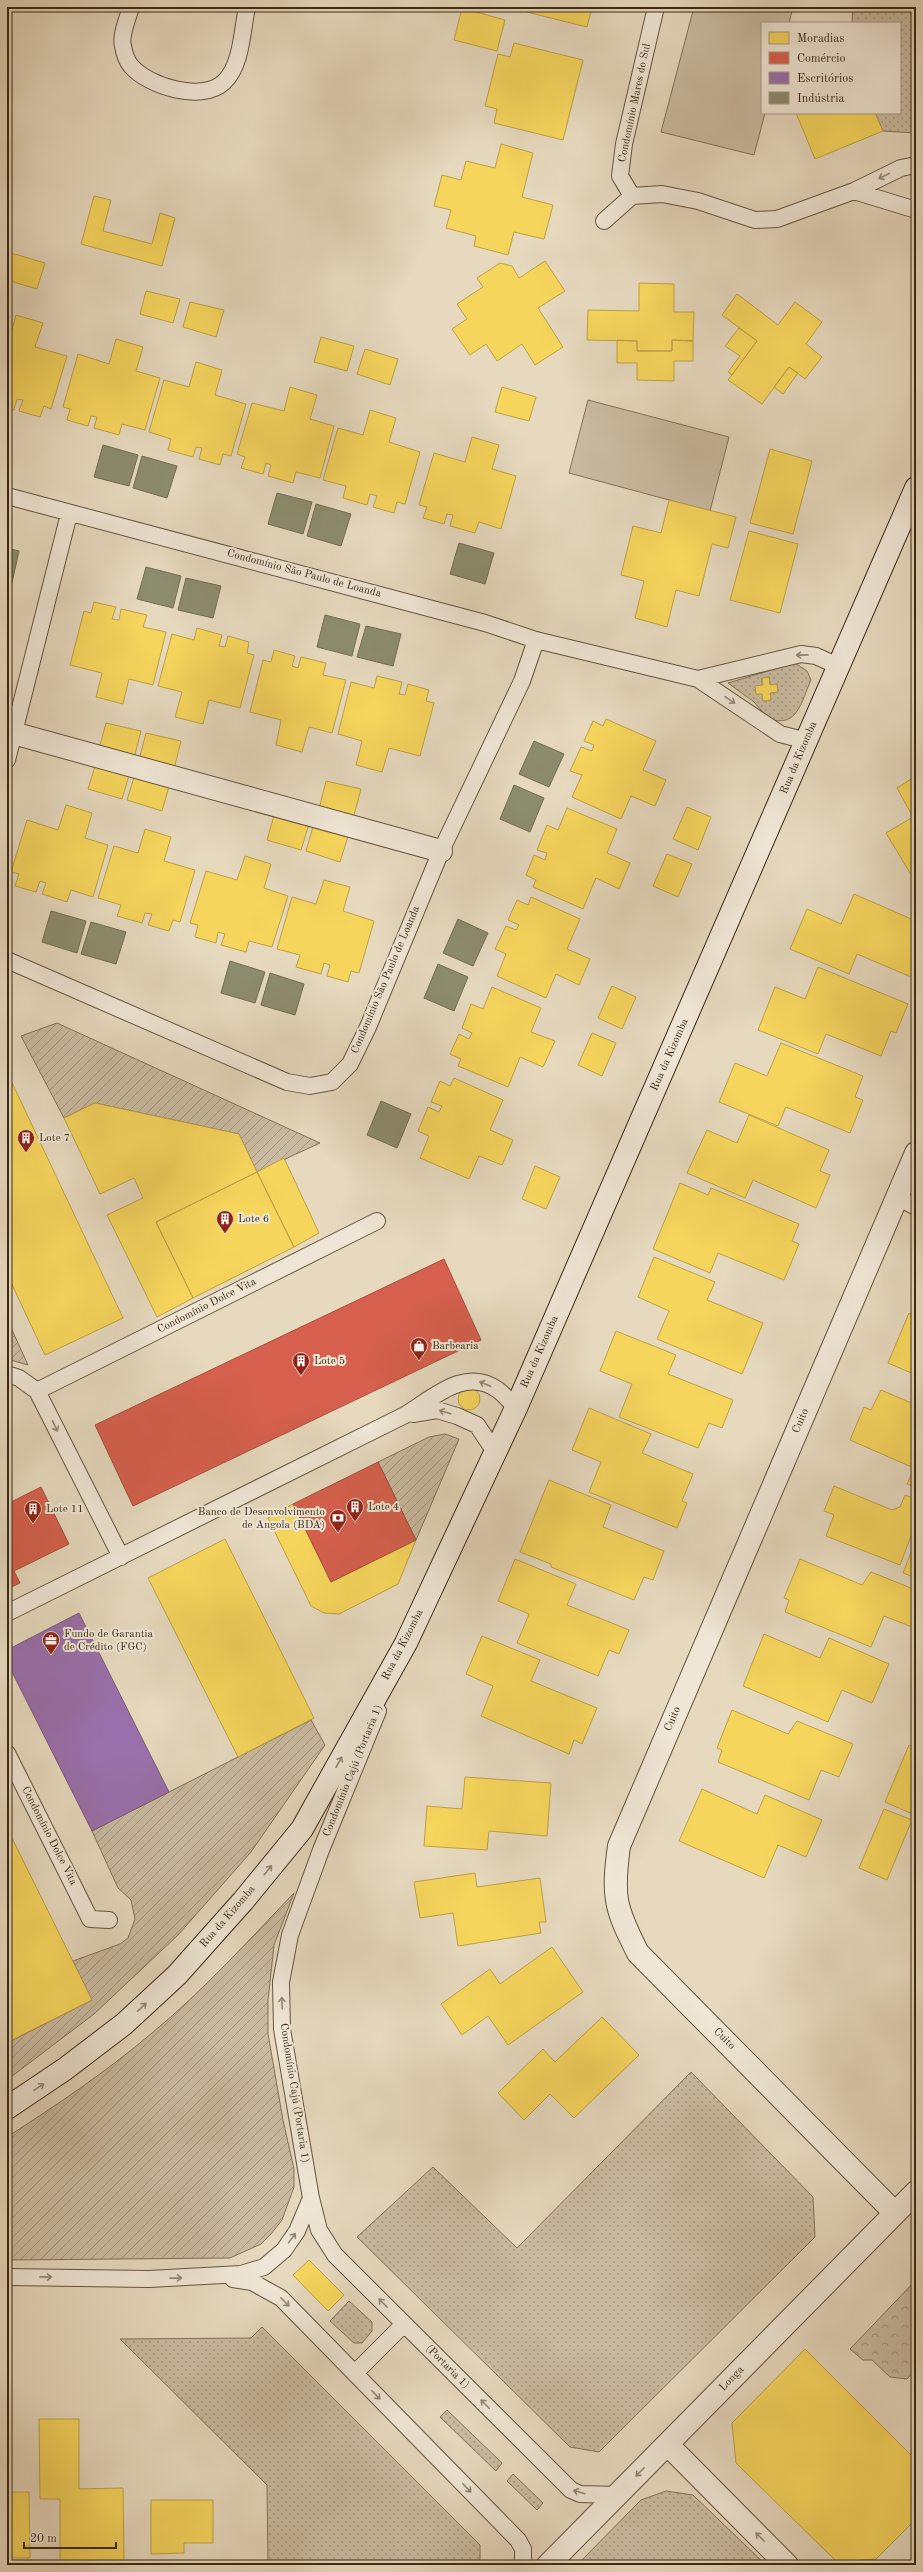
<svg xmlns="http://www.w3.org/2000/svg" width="923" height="2572" font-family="'Old Standard TT',serif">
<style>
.grass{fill:url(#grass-dots);stroke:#82725a;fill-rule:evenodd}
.forest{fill:url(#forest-crowns);stroke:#82725a}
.garden{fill:url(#garden-furrows);stroke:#82725a}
.pitch{fill:#c9bba1;stroke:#82725a}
.homes{fill:#f6d55c;stroke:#bea146}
.shops{fill:#d6604d;stroke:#a7503c}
.offices{fill:#9970ab;stroke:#7c5b7e}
.industry{fill:#8c8c6e;stroke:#736e53}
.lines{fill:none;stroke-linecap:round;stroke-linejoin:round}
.service-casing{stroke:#65553e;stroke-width:18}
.pedestrian-casing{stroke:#65553e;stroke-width:24}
.minor-casing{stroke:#65553e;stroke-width:24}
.secondary-casing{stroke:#3a2914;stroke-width:24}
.service{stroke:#efe6d5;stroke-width:16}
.pedestrian{stroke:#efe6d5;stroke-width:22}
.minor{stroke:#efe6d5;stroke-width:22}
.secondary{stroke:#efe6d5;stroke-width:22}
.oneway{stroke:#948874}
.labels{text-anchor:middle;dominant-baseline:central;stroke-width:4;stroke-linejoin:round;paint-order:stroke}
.street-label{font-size:11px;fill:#3a2914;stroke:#efe6d5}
.poi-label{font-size:11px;fill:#3a2914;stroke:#efe6d5;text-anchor:start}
</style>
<defs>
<pattern id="grass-dots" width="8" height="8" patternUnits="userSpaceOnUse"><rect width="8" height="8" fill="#c9bba1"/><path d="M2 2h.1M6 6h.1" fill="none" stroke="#a49882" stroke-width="1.8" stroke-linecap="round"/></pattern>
<pattern id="forest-crowns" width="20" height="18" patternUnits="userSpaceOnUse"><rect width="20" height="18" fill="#c9bba1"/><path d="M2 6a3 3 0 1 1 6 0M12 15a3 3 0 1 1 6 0" fill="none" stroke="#a49882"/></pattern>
<pattern id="garden-furrows" width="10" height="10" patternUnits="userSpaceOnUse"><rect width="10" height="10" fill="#c9bba1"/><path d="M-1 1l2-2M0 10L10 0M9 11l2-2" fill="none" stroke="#a49882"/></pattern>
</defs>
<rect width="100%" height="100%" fill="#e6d9be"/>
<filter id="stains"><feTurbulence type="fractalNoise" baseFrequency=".005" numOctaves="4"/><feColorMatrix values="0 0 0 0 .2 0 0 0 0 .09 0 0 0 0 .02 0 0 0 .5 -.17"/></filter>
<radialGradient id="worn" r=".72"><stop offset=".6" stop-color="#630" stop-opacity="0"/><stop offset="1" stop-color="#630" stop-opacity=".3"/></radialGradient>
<path class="grass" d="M853 7H916V133L883 131 875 113H900V23H852Z
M795 663 807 671 811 680C801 702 798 728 769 719L754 702 728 683ZM769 677 770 685 777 684 778 692 770 693 771 700 763 701 762 678Z
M691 2072 813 2197 815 2237 599 2452 570 2447 357 2237 433 2167 517 2248Z
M349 2301 372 2322V2331L362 2343H354L330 2321Z
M262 2327 480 2545V2565H259L268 2564 267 2485 120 2339 251 2338Z
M447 2410 502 2463 496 2471 440 2417Z
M513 2474 543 2503 537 2510 507 2481Z
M666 2491 693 2495 766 2565H577L641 2500Z"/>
<path class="forest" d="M916 2280V2369L907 2379 890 2377 872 2360H863L850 2349Z"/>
<path class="garden" d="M57 1023 320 1143 257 1172 239 1134 95 1103 64 1118 21 1036Z
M7 1319 28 1365 7 1359Z
M445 1434 459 1439 416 1540 378 1462 429 1437Z
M311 1720 325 1745 251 1852 178 1935 94 2014 7 2080V2043L92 2000 73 1961 120 1944 128 1938 135 1919 131 1900 118 1888 92 1831Z
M294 1893 274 1945 268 2000V2034L283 2120 294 2169V2187L282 2220 271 2234 261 2244 230 2258 7 2260V2137C57 2105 106 2072 152 2033 203 1991 248 1941 294 1893Z"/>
<path class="pitch" d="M694 7H793L789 23H762V113H765L754 155 661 132Z
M588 400 729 437 710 511 569 473Z"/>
<path class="homes" d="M519 7H592L587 27 519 10Z
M462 8 505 20 497 51 454 40Z
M514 43 583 60 563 140 494 123 497 109 485 106 498 54 510 57Z
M796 113H875L883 131 815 159Z
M501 144 533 153 522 197 553 205 544 239 514 232 508 255 474 246 476 236 446 228 451 210 434 206 442 175 461 180 466 161 495 168Z
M94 196 111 200 103 231 152 244 160 213 175 218 162 266 81 244Z
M11 253 45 263 37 289 7 280V266Z
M545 261 565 291 538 308 563 347 535 365 522 344 497 361 486 344 470 355 452 329 467 319 457 304 483 287 477 278 500 263 512 266 519 278Z
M639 283 674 284V312H694L693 341 672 340V351H637V341L587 340 588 310 639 311Z
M146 291 180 299 173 323 140 314Z
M737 294 778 325 795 302 822 322 806 344 822 357 805 379 789 367 762 404 728 380 757 341 722 315Z
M190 302 224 310 216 337 183 327Z
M16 315 43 323 35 347 67 356 51 409 44 406 40 417 19 411 23 400 17 399 14 410 7 408V339L9 340Z
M739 328 757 341 732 375 728 372 740 356 725 346Z
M321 337 354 346 347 371 314 362Z
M116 339 143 347 136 371 160 378 145 430 122 424 119 435 94 428 97 417 91 416 88 426 67 420 70 409 63 407 78 354 109 364Z
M617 340 637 341V351H672V340L693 341V361H674V381L637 380V363H617Z
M365 349 398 359 390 385 357 374Z
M196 362 222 370 215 395 246 404 231 456 223 454 220 465 199 459 202 448 196 447 193 457 168 450 171 439 149 432 164 380 189 387Z
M789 367 798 373 783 394 774 387Z
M290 387 317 395 310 419 334 426 320 478 296 472 293 483 268 476 271 465 266 463 263 474 241 468 245 457 237 454 252 403 284 411Z
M502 387 536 397 529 421 495 412Z
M370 410 396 418 389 442 420 452 405 504 397 502 394 513 373 507 377 496 370 494 367 505 343 498 346 486 323 480 338 428 363 435Z
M472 437 499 445 492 469 516 476 501 529 479 522 475 533 450 526 453 515 447 514 444 524 423 518 427 507 419 505 434 453 465 462Z
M770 449 812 461 793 534 750 523Z
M669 500 736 517 728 548 712 544 699 596 676 590 667 627 635 618 644 581 621 575 633 526 661 533Z
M749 531 798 544 780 613 730 600Z
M94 602 116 607 112 619 119 620 121 609 147 615 143 627 166 632 153 685 129 679 123 704 96 697 102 673 70 665 84 611 91 613Z
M197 628 222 635 219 646 225 647 228 636 249 642 247 653 254 655 240 708 209 700 203 724 175 717 182 692 158 686 172 634 194 640Z
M274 650 295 656 292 666 298 668 301 657 326 663 323 675 346 680 332 733 309 727 302 752 276 745 281 720 250 712 263 660 271 662Z
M377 676 402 682 399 694 405 695 408 684 429 690 426 701 434 703 420 756 389 748 382 772 356 765 362 741 338 734 351 682 374 688Z
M769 677 770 685 777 684 778 692 770 693 771 700 763 701 762 694H756L755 686 763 685 762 678Z
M606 719 656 741 643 770 666 780 655 806 631 796 621 819 572 797 582 775 570 771 581 747 592 751 594 745 584 741 593 721 603 726Z
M106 723 141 731 134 758 99 749Z
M146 733 181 741 174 769 139 760Z
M96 763 130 772 122 799 88 789Z
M135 774 170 783 162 811 127 800Z
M916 776V883L886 833 913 817 897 788Z
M326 781 361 789 353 819 319 809Z
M66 805 92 813 85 838 108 845 93 897 71 890 67 902 42 894 46 883 40 881 36 892 15 886 19 874 11 872 27 820 58 830Z
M687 807 711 817 698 850 673 839Z
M567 808 617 829 607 853 630 863 619 889 596 878 583 909 533 887 536 880 526 875 534 855 545 860 547 853 537 850 547 825 558 830Z
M275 812 310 821 301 850 267 840Z
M314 823 349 833 340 862 306 851Z
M145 829 171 837 164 861 195 870 180 922 173 920 169 931 148 925 152 914 145 913 142 923 117 916 121 905 98 898 114 846 138 853Z
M667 854 692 864 678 897 653 886Z
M245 856 271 864 264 888 288 896 272 947 249 941 246 952 221 945 225 934 218 932 216 943 195 937 198 925 190 923 206 871 237 880Z
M324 880 350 887 343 911 374 921 359 973 351 971 348 982 327 976 330 965 324 963 321 974 296 967 300 955 277 949 292 897 316 904Z
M854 894 916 921V979L857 954 849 974 790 949 807 909 841 924Z
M531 897 580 919 567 949 590 959 579 985 556 974 546 998 497 976 506 954 495 949 506 926 516 930 519 925 508 920 517 900 528 905Z
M818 967 908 1004 896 1033 891 1031 881 1056 826 1034 818 1054 758 1030 775 987 805 999Z
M612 986 636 997 622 1029 598 1018Z
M492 987 541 1008 531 1032 555 1041 543 1067 520 1057 508 1087 458 1066 461 1059 450 1054 459 1034 469 1039 472 1033 462 1028 471 1004 483 1009Z
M592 1033 616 1043 602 1076 578 1065Z
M781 1043 863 1076 855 1097 863 1100 850 1133 786 1107 778 1126 719 1102 735 1063 767 1076Z
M7 1072 123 1318 45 1355 7 1274Z
M454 1078 503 1100 490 1130 513 1140 502 1165 479 1156 469 1179 420 1158 429 1136 418 1131 428 1107 439 1112 442 1106 431 1102 440 1081 450 1086Z
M95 1103 239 1134 257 1172 156 1222 193 1298 157 1317 107 1215 143 1198 134 1178 100 1194 64 1118Z
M749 1115 829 1150 820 1171 830 1175 816 1208 753 1180 745 1198 687 1173 707 1130 737 1143Z
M284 1158 319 1233 294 1247 257 1172Z
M535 1166 560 1177 546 1209 522 1199Z
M257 1172 294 1247 193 1298 156 1222Z
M680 1183 708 1195 711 1188 799 1224 792 1241 799 1244 784 1280 718 1253 710 1273 653 1249Z
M654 1257 715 1282 707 1300 763 1323 742 1374 657 1339 669 1311 638 1297Z
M909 1313 916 1316V1375L888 1363Z
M616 1331 676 1355 668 1374 733 1400 722 1428 709 1423 698 1448 619 1417 632 1384 600 1371Z
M458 1399a11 11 0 1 1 22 0a11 11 0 1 1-22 0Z
M881 1390 916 1405V1488L907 1484 914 1468 850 1440 864 1407 871 1410Z
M589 1408 651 1434 642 1453 693 1474 682 1501 687 1503 677 1528 589 1492 601 1462 572 1450Z
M549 1480 611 1505 603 1527 664 1551 653 1580 644 1577 634 1600 551 1567V1564L520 1552Z
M834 1486 892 1510 900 1507 905 1495 916 1499V1538L911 1536 900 1565 826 1536 834 1515 824 1511Z
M293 1504 331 1582 416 1540 398 1584 339 1614 324 1613 311 1606 268 1518Z
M225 1539 314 1718 238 1757 148 1578Z
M914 1545H916V1578L903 1573Z
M515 1559 576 1584 567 1605 629 1630 619 1654 609 1650 598 1676 517 1643 529 1614 498 1601Z
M800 1559 862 1585 871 1572 916 1590V1616L912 1627 884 1616 871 1647 785 1612 789 1600 784 1598Z
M764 1634 820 1658 829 1638 889 1664 872 1703 842 1690 828 1722 743 1686Z
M482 1636 540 1660 531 1681 597 1708 582 1744 574 1740 569 1754 481 1716 493 1686 466 1674Z
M732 1710 788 1734 797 1721 853 1744 839 1777 821 1770 809 1800 718 1762 722 1750 717 1748Z
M909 1745 916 1747 915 1815 885 1802Z
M465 1777 551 1783 547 1836 489 1831 487 1850 424 1846 427 1806 462 1809Z
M702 1789 757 1814 765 1795 822 1820 806 1857 778 1845 764 1878 679 1841Z
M884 1809 912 1820 887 1880 859 1868Z
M7 1828 92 2000 12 2040 7 2031Z
M475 1873 477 1887 540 1878 546 1922H539L541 1933 458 1946 453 1913 420 1918 414 1882Z
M552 1947 583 1992 508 2045 488 2016 462 2035 441 2004 490 1969 500 1984Z
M602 2017 639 2055 574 2118 550 2094 524 2120 498 2093 543 2049 555 2062Z
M309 2260 344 2295 328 2311 293 2275Z
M805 2349 916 2460V2519L876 2559 837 2562 736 2463 732 2423Z
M39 2419H79V2489L123 2488 124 2563 60 2564V2499H40Z
M7 2492H29L30 2558H7Z
M151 2500H213V2543H184V2553L151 2554Z"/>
<path class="shops" d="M444 1259 481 1340 133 1506 95 1425Z
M378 1462 416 1540 331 1582 293 1504Z
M41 1487 69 1544 14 1571 20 1583 7 1589V1504Z"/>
<path class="offices" d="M79 1613 169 1792 92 1831 7 1662V1650Z"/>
<path class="industry" d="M103 445 138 455 129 486 94 477Z
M142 456 177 466 167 498 133 488Z
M277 493 312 502 303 534 268 524Z
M316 504 351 514 341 546 307 536Z
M459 543 494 553 485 584 450 574Z
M7 548 19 551 11 587 7 586Z
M146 567 181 576 173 608 137 599Z
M186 578 221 586 213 618 178 610Z
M325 615 360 624 352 656 317 647Z
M366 626 401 634 393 666 357 657Z
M534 741 564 754 549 787 519 774Z
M514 785 544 798 530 832 500 819Z
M51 911 86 921 77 953 42 942Z
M458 919 488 933 473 966 443 953Z
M91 922 126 932 116 964 81 954Z
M230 961 265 972 255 1003 221 993Z
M438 964 468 977 454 1011 424 998Z
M270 973 304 984 295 1015 261 1005Z
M381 1101 411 1114 397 1148 367 1135Z"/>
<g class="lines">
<defs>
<path id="service" d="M131 7C128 17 120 36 123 46 124 52 127 61 131 66 148 86 202 103 224 82 242 65 242 30 247 7
M656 7 624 144 620 176 632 196 662 194 698 201 755 220 777 219 854 191 901 168 916 165
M854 191 916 210
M604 221 632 196
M7 496 485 623 536 640 698 679 780 734 807 741
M698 679 801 654 816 656 838 666
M7 760 69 514
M7 960 287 1082 310 1086 332 1082 350 1064 368 1027 441 851 522 681 536 640
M897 1197 916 1207
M7 1374 19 1378 37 1391 121 1557
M37 1391 377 1221
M413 1414 437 1410 457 1416 477 1425 495 1452
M7 1613 405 1415C433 1398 466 1366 498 1390 505 1395 510 1402 516 1408
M7 1753 90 1919 109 1920
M311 2198 319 2230 335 2255 571 2490 580 2494 618 2495
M7 2277 149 2279 241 2274 264 2267 284 2250 297 2231 311 2198 282 2029 281 1982 290 1935 321 1850 378 1711
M233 2279 252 2282 281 2298 518 2540 523 2549V2565
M355 2373 404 2324"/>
<path id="pedestrian" d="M13 733 441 851"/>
<path id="minor" d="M895 2213 638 1953C615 1908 612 1897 619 1846L916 1153
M668 2445 787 2565
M548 2565 916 2192"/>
<path id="secondary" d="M7 2108 65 2069 124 2024 177 1975 243 1901 302 1829 406 1643 516 1408 916 488"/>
</defs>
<use href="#service" class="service-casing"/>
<use href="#pedestrian" class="pedestrian-casing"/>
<use href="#minor" class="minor-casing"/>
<use href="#secondary" class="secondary-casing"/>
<use href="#service" class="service"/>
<use href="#pedestrian" class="pedestrian"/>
<use href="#minor" class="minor"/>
<use href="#secondary" class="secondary"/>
</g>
<defs><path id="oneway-shaft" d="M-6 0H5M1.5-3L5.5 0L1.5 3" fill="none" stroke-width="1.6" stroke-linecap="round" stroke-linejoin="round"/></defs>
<g class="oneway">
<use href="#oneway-shaft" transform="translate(884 176) rotate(154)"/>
<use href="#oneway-shaft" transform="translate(802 655) rotate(179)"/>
<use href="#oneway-shaft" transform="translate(730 700) rotate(34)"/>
<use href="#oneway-shaft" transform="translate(485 1384) rotate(-157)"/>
<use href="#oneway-shaft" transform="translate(445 1412) rotate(-163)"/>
<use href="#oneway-shaft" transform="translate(55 1426) rotate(64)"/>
<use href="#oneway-shaft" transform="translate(339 1762) rotate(-61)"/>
<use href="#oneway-shaft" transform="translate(268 1870) rotate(-51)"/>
<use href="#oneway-shaft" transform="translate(282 2003) rotate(-92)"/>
<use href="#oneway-shaft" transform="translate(142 2007) rotate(-43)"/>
<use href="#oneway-shaft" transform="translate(39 2087) rotate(-34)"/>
<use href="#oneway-shaft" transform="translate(292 2238) rotate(-54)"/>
<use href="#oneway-shaft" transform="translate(46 2277) rotate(1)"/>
<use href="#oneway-shaft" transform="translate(176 2278) rotate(-1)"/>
<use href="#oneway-shaft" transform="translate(285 2302) rotate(45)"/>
<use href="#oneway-shaft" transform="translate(383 2303) rotate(-135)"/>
<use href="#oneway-shaft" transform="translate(376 2395) rotate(46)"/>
<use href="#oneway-shaft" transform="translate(485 2404) rotate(-135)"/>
<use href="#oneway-shaft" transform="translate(640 2472) rotate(135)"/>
<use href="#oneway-shaft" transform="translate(467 2488) rotate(46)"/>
<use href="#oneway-shaft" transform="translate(579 2492) rotate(-163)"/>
<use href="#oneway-shaft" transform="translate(760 2537) rotate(-135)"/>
</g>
<defs>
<symbol id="building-pin" viewBox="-11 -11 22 30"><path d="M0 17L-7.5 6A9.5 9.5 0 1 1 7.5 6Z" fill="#8f2418" stroke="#efe6d5"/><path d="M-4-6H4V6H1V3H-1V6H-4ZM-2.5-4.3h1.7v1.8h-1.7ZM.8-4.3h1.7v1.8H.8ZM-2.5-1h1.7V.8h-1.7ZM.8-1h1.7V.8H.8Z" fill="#fff"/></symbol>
<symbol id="shop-pin" viewBox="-11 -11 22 30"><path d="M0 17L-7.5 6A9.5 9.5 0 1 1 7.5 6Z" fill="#8f2418" stroke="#efe6d5"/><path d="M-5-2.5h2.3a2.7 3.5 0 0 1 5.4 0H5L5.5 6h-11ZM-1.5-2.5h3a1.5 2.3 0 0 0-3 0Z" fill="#fff"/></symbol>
<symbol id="bank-pin" viewBox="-11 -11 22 30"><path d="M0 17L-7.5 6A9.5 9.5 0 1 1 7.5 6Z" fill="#8f2418" stroke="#efe6d5"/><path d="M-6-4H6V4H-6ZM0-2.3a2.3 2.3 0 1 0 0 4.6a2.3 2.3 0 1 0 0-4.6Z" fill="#fff"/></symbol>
<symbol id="office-pin" viewBox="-11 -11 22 30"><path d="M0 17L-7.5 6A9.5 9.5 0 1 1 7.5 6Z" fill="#8f2418" stroke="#efe6d5"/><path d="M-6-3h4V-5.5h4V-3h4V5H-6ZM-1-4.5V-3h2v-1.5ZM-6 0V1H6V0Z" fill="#fff"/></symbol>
</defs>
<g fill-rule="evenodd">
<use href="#building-pin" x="16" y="1128" width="20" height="27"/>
<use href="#building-pin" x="215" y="1209" width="20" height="27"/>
<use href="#shop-pin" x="409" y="1336" width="20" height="27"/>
<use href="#building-pin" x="291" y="1351" width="20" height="27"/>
<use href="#building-pin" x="345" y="1497" width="20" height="27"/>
<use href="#building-pin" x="23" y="1499" width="20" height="27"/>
<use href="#bank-pin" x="328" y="1508" width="20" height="27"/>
<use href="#office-pin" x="41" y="1630" width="20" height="27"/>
</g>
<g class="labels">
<g class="street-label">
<text transform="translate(635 103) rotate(-78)">Condomínio Mares do Sul</text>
<text transform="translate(304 574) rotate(15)">Condomínio São Paulo de Loanda</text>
<text transform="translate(799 758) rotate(-67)">Rua da Kizomba</text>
<text transform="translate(386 980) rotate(-67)">Condomínio São Paulo de Loanda</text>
<text transform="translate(670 1055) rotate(-66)">Rua da Kizomba</text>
<text transform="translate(207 1306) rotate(-27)">Condomínio Dolce Vita</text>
<text transform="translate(540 1352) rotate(-66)">Rua da Kizomba</text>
<text transform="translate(801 1421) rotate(-67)">Cuito</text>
<text transform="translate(403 1645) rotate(-63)">Rua da Kizomba</text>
<text transform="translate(673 1719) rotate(-67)">Cuito</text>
<text transform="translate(353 1771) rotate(-68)">Condomínio Cajú (Portaria 1)</text>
<text transform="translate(49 1836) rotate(63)">Condomínio Dolce Vita</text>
<text transform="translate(228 1917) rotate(-49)">Rua da Kizomba</text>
<text transform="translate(724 2039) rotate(45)">Cuito</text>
<text transform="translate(294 2093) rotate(81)">Condomínio Cajú (Portaria 1)</text>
<text transform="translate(447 2367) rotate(45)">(Portaria 1)</text>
<text transform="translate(732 2379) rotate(-46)">Longa</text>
</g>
<g class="poi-label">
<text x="39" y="1138">Lote 7</text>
<text x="238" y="1219">Lote 6</text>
<text x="432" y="1346">Barbearia</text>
<text x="314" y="1361">Lote 5</text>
<text x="368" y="1507">Lote 4</text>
<text x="46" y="1509">Lote 11</text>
<text x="325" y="1512" text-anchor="end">Banco de Desenvolvimento<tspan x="325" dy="13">de Angola (BDA)</tspan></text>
<text x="64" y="1634">Fundo de Garantia<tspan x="64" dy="13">de Crédito (FGC)</tspan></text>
</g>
</g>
<rect width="923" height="2572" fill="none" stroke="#e6d9be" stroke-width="24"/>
<rect x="8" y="8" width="907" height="2556" fill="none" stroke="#3a2914" stroke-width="2"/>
<rect x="12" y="12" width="899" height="2548" fill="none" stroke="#3a2914"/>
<rect x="761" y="22" width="140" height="92" fill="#efe6d5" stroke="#a79a88"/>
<rect x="769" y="32" width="20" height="12" fill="#f6d55c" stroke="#a79a88"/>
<text x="797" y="42" font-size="12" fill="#3a2914">Moradias</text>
<rect x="769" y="52" width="20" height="12" fill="#d6604d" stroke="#a79a88"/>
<text x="797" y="62" font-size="12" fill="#3a2914">Comércio</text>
<rect x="769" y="72" width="20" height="12" fill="#9970ab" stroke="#a79a88"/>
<text x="797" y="82" font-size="12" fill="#3a2914">Escritórios</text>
<rect x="769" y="92" width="20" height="12" fill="#8c8c6e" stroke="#a79a88"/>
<text x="797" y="102" font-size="12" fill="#3a2914">Indústria</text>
<path d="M24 2542v6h92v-6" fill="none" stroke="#3a2914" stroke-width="2"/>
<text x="30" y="2542" font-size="12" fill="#3a2914" stroke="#efe6d5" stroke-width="3" paint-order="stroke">20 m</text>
<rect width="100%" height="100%" filter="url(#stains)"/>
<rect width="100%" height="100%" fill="url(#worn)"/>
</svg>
